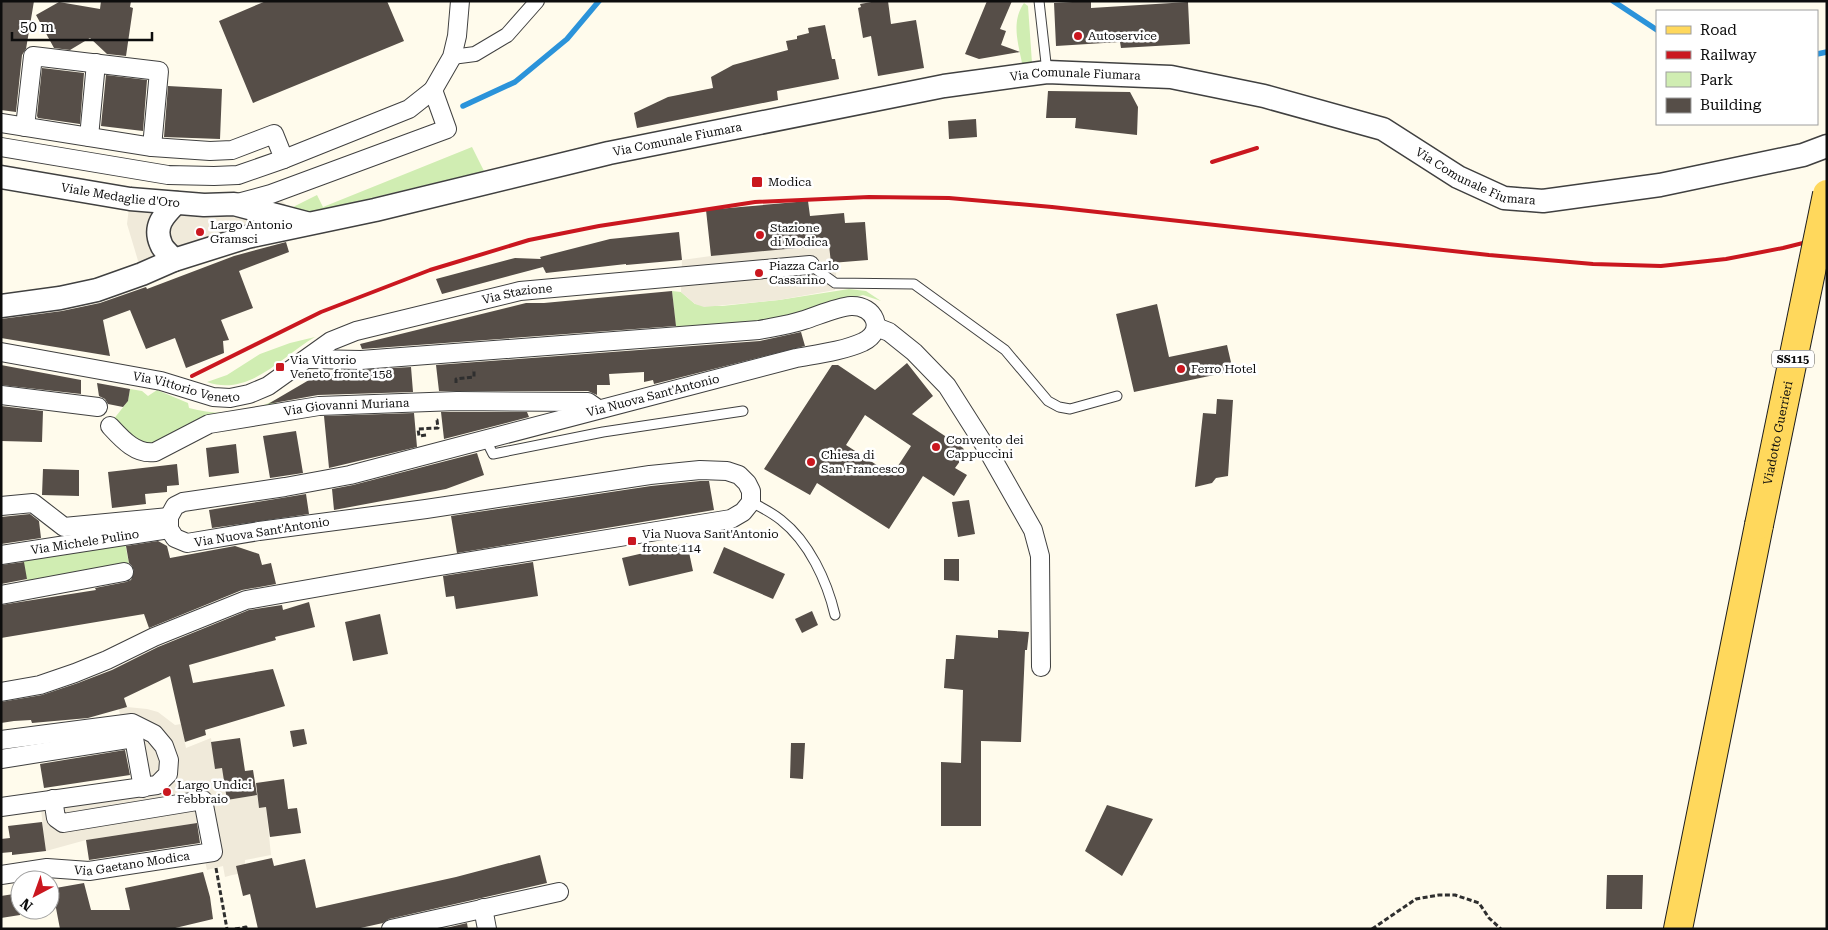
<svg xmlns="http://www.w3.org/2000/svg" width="1828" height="930" font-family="'Roboto Serif',serif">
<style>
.green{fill:#d0edb2}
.plaza{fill:#f0eada}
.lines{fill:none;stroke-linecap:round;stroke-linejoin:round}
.stream{stroke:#2b93da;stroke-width:5.5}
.building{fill:#564e48;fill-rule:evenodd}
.service-casing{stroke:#404040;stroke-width:11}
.pedestrian-casing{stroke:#404040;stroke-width:16}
.minor-casing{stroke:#404040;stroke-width:20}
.tertiary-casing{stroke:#404040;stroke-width:25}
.primary-casing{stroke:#1e1e1e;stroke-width:30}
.path{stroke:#2f2f2f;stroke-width:3;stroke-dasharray:5 2.5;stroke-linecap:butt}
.service{stroke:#fff;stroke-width:9}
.pedestrian{stroke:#fff;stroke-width:14}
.minor{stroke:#fff;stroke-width:18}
.tertiary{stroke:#fff;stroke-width:22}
.primary{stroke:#ffd85c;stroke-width:28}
.rail{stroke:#ca171f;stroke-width:4}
.primary-bridge-casing{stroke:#1e1e1e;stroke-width:30;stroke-linecap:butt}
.primary-bridge{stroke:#ffd85c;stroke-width:28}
.poi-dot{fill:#ca171f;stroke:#fff;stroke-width:2}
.labels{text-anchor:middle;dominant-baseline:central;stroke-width:5;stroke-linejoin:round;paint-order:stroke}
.shield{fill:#fff;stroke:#565656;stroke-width:1}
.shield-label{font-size:11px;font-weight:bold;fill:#0d0d0d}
.poi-label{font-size:12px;fill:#0d0d0d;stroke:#fff;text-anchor:start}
.street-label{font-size:12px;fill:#0d0d0d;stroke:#fff}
</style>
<rect width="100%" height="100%" fill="#fffbec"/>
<path class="green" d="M1024 3 1028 6 1032 63H1022C1018 42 1011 22 1024 3Z
M472 147 484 171 292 217 289 209 317 195 323 207Z
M849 289 866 291 881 301 863 295 764 322 676 328 672 291 681 292 695 304 722 306 779 300Z
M315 337C282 356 250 397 207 382L227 375 260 354 290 343Z
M130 389 142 391 148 396 157 390 188 403 189 408C219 416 247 414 275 400L279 406 146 448 113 420 128 401Z
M125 543 129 564 27 582 23 561Z"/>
<path class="plaza" d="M280 198 289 209 293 219 142 274 127 224 130 199Z
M829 242 837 262 835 290 779 300 704 307 695 304 681 292 682 260 711 256 813 246Z
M127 707 147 709 158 712 175 725 181 724 186 748 211 738 215 769 227 767V800L257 795 259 808 266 807 271 855 245 860V864L238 874 232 875 225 877 223 866 207 870 197 823 86 840 46 851 40 801 133 789 119 709Z"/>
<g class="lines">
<path class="stream" d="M1613 1 1657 30
M1817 54 1827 52
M463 106 515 82 567 39 599 1"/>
</g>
<path class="building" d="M1 1H34L26 49 22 55 16 112 1 110Z
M101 1H131L130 7 133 8 126 56 107 54 90 38 70 50 54 48 36 15 59 2 100 9Z
M266 1H387L404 41 253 103 219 21Z
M877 1H888L891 24 916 20 924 68 878 76 871 36 863 38 858 8 861 7 860 4Z
M987 1H1012L1000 29 1006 31 1001 45 1020 52 979 59 965 54Z
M1091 1V8L1188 2 1190 44 1121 48 1120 42 1056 46 1054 3Z
M825 25 832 59H835L839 79 777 91 778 100 637 128 634 113 668 97 713 88 711 77 733 65 788 50 786 41 797 39V36L809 33 808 28Z
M42 68 84 73 80 124 38 118 37 116Z
M106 75 147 80 143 131 101 126Z
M168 86 222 89 220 139 164 137Z
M1048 91 1130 92 1138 107 1137 135 1075 128 1076 118H1046Z
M976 119 977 137 949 139 948 121Z
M808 201 810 216 844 213 845 223 865 222 868 260 831 263 829 245 711 256 706 210Z
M679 232 682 260 626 265V264L546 273 543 267 442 294 436 279 515 258 541 259 540 257 610 239Z
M286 242 289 252 239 271 253 308 221 320 229 340 223 341 224 353 186 368 175 338 146 349 130 310 103 320 110 356 1 338V319L62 311 100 303 146 287 147 289 234 256Z
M672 291 676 326 362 349 360 344 526 303H544Z
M1157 304 1169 357 1227 345 1233 371 1134 392 1116 314Z
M801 332 805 346 654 384 653 380 644 382V372L609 374 610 385H597V395L588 391H439L436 365 760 341Z
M907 363 933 396 912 414 963 448 966 453 955 468 967 475 954 496 923 476 889 529 817 483 810 495 764 469 832 365H838L875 390ZM865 415 911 446 892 475 846 445Z
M1 365 81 380V394L1 385Z
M411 367 413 392 318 395 268 404 309 380 339 371Z
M97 383 130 389 128 401 123 407 108 404 105 399 99 396Z
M1217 399 1233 400 1228 476 1216 478 1212 483 1195 487 1203 413 1216 414Z
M1 406 43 411 42 442 1 441Z
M441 412H527L529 417 444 439Z
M414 413 417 447 329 468 324 416Z
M296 431 303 473 270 478 263 436Z
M236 444 239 473 209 477 206 448Z
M477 453 484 475 446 489 334 510 332 489 353 485Z
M177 464 179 485 167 486V492L145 494 146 504 112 508 108 472Z
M43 469 79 470V496L42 495Z
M700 481H709L714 510 457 553 451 516 651 486Z
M306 494 309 514 212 528 209 510Z
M969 500 975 534 958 537 952 502Z
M30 514 39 521 41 538 1 544V517Z
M158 541 167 546 170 558 235 546 259 554 262 565 271 563 276 584 242 590 149 628 144 614 1 638V605L96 590 95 588 126 582 131 580 134 571 132 566 129 563 126 546Z
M687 543 693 571 629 586 622 558Z
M724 547 785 574 773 599 713 573Z
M944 559H959V581L944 580Z
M24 562 27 579 1 584V565Z
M533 562 538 596 456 609 454 596 446 597 443 576Z
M309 602 315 627 275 637 276 640 189 665 193 683 273 669 285 706 205 730 206 735 185 742 170 676 124 698 127 707 88 718 32 723 31 720 14 721 1 723V702L42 695 78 683 112 670 158 647 249 610 282 605 283 610Z
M812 611 818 625 802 633 795 619Z
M380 614 388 654 353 661 345 622Z
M998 630 1029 632 1027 650H1025L1021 742 981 741V826H941V762L961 763 963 690 944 688 946 659H954L956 635 998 638Z
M304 729 307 744 293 747 290 731Z
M240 738 245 771 253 770 257 795 227 800 222 768 215 769 211 742Z
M791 743H805L803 779 790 778Z
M125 750 130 775 44 788 40 764Z
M284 779 288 809 297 808 301 833 270 837 266 807 259 808 256 783Z
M1107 805 1153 819 1122 876 1085 851Z
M42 822 46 851 12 855V852L1 853V839L10 838 8 826Z
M197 823 200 843 89 860 86 840Z
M540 855 547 883 389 919 383 923 356 929H258L250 894 243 896 236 866 272 858 274 866 305 859 316 908 456 877Z
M203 872 210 897 213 919 171 929H60L56 908 50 909V889L84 883 91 910H130L125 888Z
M1607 875H1643L1642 909H1606Z
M20 893V915L1 918V896Z
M467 923 468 929H442Z"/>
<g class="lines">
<defs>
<path id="service" d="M1039 1 1047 72
M810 265 835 283 914 284 1005 350 1048 401 1059 407 1070 409 1117 396
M486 440 493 454 603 432 743 411
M751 502C761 507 771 512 781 520 809 542 827 581 835 615"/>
<path id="pedestrian" d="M452 57 475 54 507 35 537 1"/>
<g id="minor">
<path d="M1 123 152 147 210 151 232 150 274 134 284 159"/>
<path d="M25 127 33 56 159 71 152 147"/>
<path d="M89 137 96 63"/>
<path d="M1 147 168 175 214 176 238 175 284 159 409 109 433 90"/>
<path d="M234 204 271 194 447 129 433 90 452 57 457 36 460 1"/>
<path d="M876 327 889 332 914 352 947 386 987 449 1033 530 1040 556 1041 667"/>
<path id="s1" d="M1 352 139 377 161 381 213 397 230 398 249 394 268 386 331 341 356 331 520 291 810 265"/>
<path d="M1 395 98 407"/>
<path id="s2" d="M110 426C122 439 136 455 155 452L209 424 319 406 457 401 588 402 598 409"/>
<path d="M1 506 33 503 64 527 169 517"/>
<path id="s3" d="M1 555 169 529"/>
<path d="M1 595 124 572"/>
<path id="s4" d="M1 692 40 685 75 673 107 660 154 637 246 600 428 568 731 519 743 512 751 502V491L747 483 739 475 727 471 700 470 650 475 426 509 259 531 187 543 175 538 169 529V517L175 506 183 502 285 487 350 475 796 358C818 354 843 351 863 342 886 331 875 305 851 306 837 307 817 316 804 320 789 325 774 327 759 330L361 360 307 359"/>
<path d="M132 727 143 788"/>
<path d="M1 740 132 723 154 734 164 746 169 760 168 774 157 785 1 807"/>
<path d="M1 759 134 738"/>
<path id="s5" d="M1 875 47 868 89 871 213 852 203 800 63 823 56 818 53 799"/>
<path d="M483 908 487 929"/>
<path d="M391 929 559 892"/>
</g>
<g id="tertiary">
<path id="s6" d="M1 177 130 199 204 205 234 204 306 223"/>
<path d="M174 260C170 255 163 250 161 244 153 226 164 215 176 203"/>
<path id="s7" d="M1 306 60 298 97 290 142 274 174 260 247 237 375 210 609 153 944 86 1047 72 1171 77 1264 96 1383 129 1458 177 1504 198 1543 201 1660 185 1803 155 1827 146"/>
</g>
<path id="primary" d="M1678 929 1759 525"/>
</defs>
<use href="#service" class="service-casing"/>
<use href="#pedestrian" class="pedestrian-casing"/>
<use href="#minor" class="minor-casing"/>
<use href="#tertiary" class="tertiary-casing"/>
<use href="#primary" class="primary-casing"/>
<path class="path" d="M456 383V379L474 377V371H472
M426 435 419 436 418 429 438 428 437 420H436
M216 868 227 929
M235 929 246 927V929
M1372 929 1416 899 1439 895H1455L1479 903 1489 918 1501 929"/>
<use href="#service" class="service"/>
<use href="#pedestrian" class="pedestrian"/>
<use href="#minor" class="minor"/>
<use href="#tertiary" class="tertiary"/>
<use href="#primary" class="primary"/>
<path class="rail" d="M1212 162 1257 148
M192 376 321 312 430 270 529 240 599 226 755 202 869 197 949 198 1052 207 1489 255 1593 264 1661 266 1726 259 1783 248 1827 237"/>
<defs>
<g id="primary-bridge">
<path id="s8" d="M1759 525 1827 194"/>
</g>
</defs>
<use href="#primary-bridge" class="primary-bridge-casing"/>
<use href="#primary-bridge" class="primary-bridge"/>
</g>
<g class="poi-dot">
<circle cx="1078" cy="36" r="5"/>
<rect x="751" y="176" width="12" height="12" rx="2.5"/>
<circle cx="200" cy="232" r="5"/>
<circle cx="760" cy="235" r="5"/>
<circle cx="759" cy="273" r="5"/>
<rect x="275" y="362" width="10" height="10" rx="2.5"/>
<circle cx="1181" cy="369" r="5"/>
<circle cx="936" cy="447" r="5"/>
<circle cx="811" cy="462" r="5"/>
<rect x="627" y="536" width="10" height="10" rx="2.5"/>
<circle cx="167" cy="792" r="5"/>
</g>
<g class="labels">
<rect class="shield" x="1772" y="350.5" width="42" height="17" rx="4"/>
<g class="shield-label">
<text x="1793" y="359">SS115</text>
</g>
<g class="poi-label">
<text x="1088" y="36">Autoservice</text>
<text x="768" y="182">Modica</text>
<text x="210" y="225">Largo Antonio<tspan x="210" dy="14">Gramsci</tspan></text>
<text x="770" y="228">Stazione<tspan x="770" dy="14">di Modica</tspan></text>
<text x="769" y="266">Piazza Carlo<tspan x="769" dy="14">Cassarino</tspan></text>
<text x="290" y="360">Via Vittorio<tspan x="290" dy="14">Veneto fronte 158</tspan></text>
<text x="1191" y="369">Ferro Hotel</text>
<text x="946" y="440">Convento dei<tspan x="946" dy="14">Cappuccini</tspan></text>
<text x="821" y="455">Chiesa di<tspan x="821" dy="14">San Francesco</tspan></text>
<text x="642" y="534">Via Nuova Sant'Antonio<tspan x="642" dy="14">fronte 114</tspan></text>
<text x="177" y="785">Largo Undici<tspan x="177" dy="14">Febbraio</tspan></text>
</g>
<g class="street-label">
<text stroke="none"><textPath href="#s7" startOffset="1102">Via Comunale Fiumara</textPath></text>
<text stroke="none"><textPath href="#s7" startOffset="698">Via Comunale Fiumara</textPath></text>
<text stroke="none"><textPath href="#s7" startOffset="1522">Via Comunale Fiumara</textPath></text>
<text stroke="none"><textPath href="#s6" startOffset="121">Viale Medaglie d'Oro</textPath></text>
<text stroke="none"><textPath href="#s1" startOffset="544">Via Stazione</textPath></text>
<text stroke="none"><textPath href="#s1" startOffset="189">Via Vittorio Veneto</textPath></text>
<text stroke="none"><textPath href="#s4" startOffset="1910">Via Nuova Sant'Antonio</textPath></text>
<text stroke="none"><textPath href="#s2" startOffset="254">Via Giovanni Muriana</textPath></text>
<text stroke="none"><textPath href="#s8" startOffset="94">Viadotto Guerrieri</textPath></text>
<text transform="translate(262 532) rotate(-9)">Via Nuova Sant'Antonio</text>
<text stroke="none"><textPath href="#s3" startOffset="85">Via Michele Pulino</textPath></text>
<text stroke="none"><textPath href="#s5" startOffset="132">Via Gaetano Modica</textPath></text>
</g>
</g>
<rect width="1828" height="930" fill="none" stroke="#0d0d0d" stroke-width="5"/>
<rect x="1656" y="10" width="162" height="115" fill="#ffffff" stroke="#9e9e9e"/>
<rect x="1666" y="26" width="25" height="8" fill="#ffd85c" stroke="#9e9e9e"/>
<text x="1700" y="35" font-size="15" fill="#0d0d0d">Road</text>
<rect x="1666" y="51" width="25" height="8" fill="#ca171f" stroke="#9e9e9e"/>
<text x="1700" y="60" font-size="15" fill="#0d0d0d">Railway</text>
<rect x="1666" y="72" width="25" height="15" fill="#d0edb2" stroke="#9e9e9e"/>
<text x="1700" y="85" font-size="15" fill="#0d0d0d">Park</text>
<rect x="1666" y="98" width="25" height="15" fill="#564e48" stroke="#9e9e9e"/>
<text x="1700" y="110" font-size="15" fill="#0d0d0d">Building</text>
<g transform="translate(35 895) rotate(221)"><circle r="24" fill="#ffffff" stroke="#9e9e9e"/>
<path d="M0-4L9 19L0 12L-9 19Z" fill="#ca171f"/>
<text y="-8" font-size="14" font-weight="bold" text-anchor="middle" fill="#0d0d0d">N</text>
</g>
<path d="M12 32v8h140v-8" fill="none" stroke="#0d0d0d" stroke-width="2.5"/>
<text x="20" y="32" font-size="15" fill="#0d0d0d" stroke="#ffffff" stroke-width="4" paint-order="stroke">50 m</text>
</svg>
